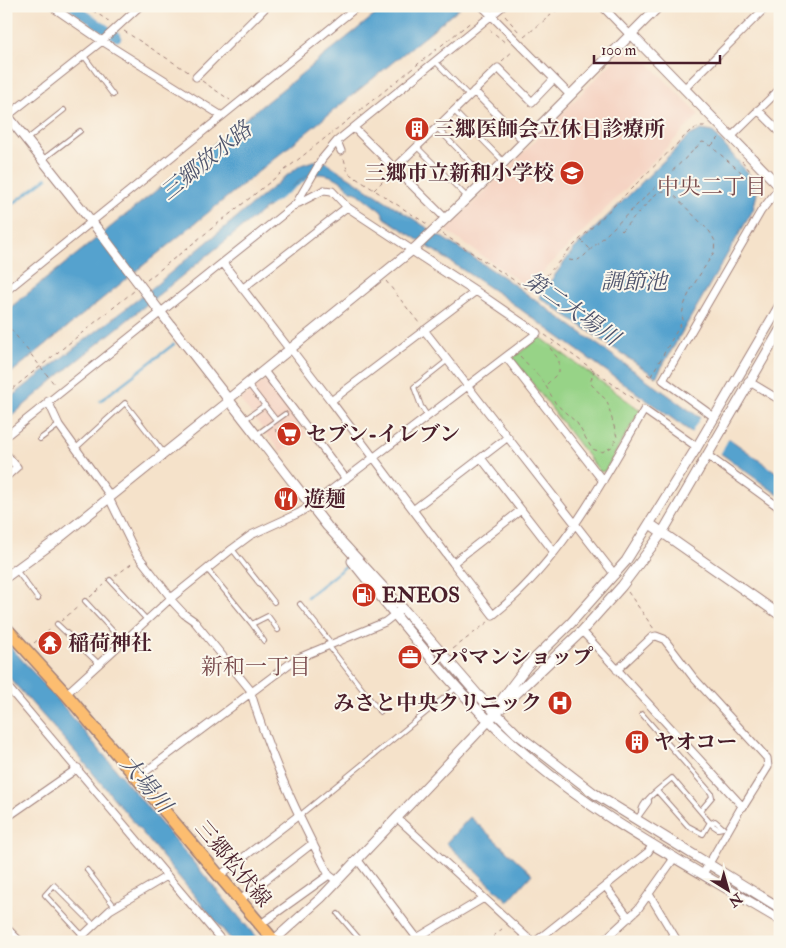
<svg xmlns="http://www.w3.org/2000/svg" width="786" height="948" font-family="'IM FELL Double Pica','Noto Serif JP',serif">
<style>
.built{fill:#f5d3c2}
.green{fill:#97d387;stroke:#707959}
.water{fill:#54a2ce;stroke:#4f607c}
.pier{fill:#f5e2ca}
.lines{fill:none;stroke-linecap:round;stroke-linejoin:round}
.stream{stroke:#54a2ce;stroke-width:2.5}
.canal{stroke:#54a2ce;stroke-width:9}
.service-casing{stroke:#a0807a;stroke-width:6}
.minor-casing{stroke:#a0807a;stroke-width:9}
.tertiary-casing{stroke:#a0807a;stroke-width:11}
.primary-casing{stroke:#a0807a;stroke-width:14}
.path{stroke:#a0807a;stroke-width:1;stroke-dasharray:4 4;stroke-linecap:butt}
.service{stroke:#fff;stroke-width:4}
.minor{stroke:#fff;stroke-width:7}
.tertiary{stroke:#fff;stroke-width:9}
.primary{stroke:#fcbd6f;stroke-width:11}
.tertiary-bridge-casing{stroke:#a0807a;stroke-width:11;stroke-linecap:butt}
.tertiary-bridge{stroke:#fff;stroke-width:9}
.labels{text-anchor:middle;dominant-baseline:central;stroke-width:4;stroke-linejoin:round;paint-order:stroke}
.poi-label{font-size:21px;font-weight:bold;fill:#4a1f2b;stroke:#fbf7ec;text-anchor:start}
.street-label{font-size:21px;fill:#4a1f2b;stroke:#fbf7ec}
.water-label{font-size:22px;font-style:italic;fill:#4e536c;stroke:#fbf7ec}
.neighbourhood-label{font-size:22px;fill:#794b4d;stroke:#fbf7ec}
</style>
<rect width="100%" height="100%" fill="#fbf7ec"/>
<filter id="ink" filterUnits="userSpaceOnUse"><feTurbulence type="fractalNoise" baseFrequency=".02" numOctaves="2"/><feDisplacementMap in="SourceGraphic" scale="10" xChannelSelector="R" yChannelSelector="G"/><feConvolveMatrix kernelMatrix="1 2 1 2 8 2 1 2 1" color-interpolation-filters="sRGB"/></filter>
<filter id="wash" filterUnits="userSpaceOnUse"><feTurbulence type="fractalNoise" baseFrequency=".0096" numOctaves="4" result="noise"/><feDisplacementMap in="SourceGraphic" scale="20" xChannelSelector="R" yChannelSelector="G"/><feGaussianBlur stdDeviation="1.12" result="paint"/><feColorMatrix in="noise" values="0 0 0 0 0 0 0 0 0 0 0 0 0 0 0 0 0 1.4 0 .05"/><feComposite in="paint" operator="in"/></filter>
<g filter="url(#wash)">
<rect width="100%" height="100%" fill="#f5e2ca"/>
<path class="built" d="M630 44 699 115 528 287 446 231Z
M266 379 307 433 281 452 240 400Z"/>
<path class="green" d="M540 337 640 410 605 471 600 472 513 358Z"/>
<path class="water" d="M386 6H462L6 377V311Z
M701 130 713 132 752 178 757 194 753 210 656 377 539 297 574 249 689 136Z
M313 161H324L503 277 780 475V496L502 296 385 218 382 212 355 191H351C339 175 317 168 301 180L69 367 6 421V401L151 289 285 177 301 165Z
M6 642 57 699 260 942H233L77 754 6 674Z
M470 817 532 874 508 901 446 843Z"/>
<path class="pier" d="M702 415 730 436 720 455 691 433Z"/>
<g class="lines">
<path class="stream" d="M269 205 310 176
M6 209 47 178
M100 401 174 344
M307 597 346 566"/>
<path class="canal" d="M72 6 117 37"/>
</g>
</g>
<g filter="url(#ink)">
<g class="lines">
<defs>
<path id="service" d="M84 56 113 95
M436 62 469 96
M454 111 504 162
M437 128 487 179
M26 140 64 110
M417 147 467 197
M42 160 80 131
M249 385 276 420
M428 417 421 406 414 387 448 360
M244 420 265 405
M256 435 285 414
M40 439 59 425
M76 448 125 403 164 453
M232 549 274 602
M207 569 252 624 268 616 278 630
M16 570 38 599
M110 580 147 620
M85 601 123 642
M300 604 331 643
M57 624 99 664
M252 624 264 641
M328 645 380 712
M642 714 711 793 712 797 701 810
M657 791 688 826 703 834 710 822
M641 812C640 802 663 786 672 778L712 825 718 829 723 828
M299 816 456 688
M636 820 649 802V800
M712 823 715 821 723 828
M87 870 115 907
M338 914 362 942
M82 935 45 895 54 885 94 925"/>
<path id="minor" d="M51 6 102 41 222 116
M482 6 570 95
M602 6 630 35
M6 9 10 6
M196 77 267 6
M685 88 767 6
M474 91 524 141
M758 110 780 132
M6 117 102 41 140 6
M354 128 445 218
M732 136 780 89
M337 141 341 151
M394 169 498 68 532 102 554 79
M299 203 324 190 332 191 347 207 412 250
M223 263 290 350
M242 289 347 207
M6 291 358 6
M424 330 615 575
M506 357 603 481
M264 371 346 479
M748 381 780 400
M48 401 59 425 111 497
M331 401 453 563
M714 417 663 380 761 211 780 187
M6 436 296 204 322 159 337 141 503 6
M6 454 17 467 6 477
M707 455 780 508
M481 458 554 552
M109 498 136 553 171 598
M413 510 508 437
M521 510 453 563 493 615C560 562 602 483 644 410L697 447
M170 599 184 614 194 621 252 692
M582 631 743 807 768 767 767 758 693 677 664 639 656 636 652 637 617 670
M6 685 223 942
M251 693C270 757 298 816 329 875L337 881
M66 694 170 599 232 549 251 535 299 513 310 506 537 333 476 291 331 401 291 349
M137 778 296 659 385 622 403 608
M6 818 78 768
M397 818 484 898 410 942
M357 859 420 942
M703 874 742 806
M219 876 299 815
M606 887 629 918
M649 894 678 942
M484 898 532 942
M240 900 313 843
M265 921 329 875
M76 942 110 910 167 876
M535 942 648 852 653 844
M602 942 638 909 675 857"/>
<path id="tertiary" d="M631 34 780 187
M6 114 99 231
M412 250 475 291
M158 309 327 526 406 612 478 695 517 734 595 794 780 908
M650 524 780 615
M352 561C406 628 460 699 526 755 602 821 694 868 780 920
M6 577 58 539 227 403 231 397 416 247 487 179 659 6
M496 713 502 699 527 666 571 623 626 561 697 447 780 305
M6 929 19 942
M272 942 321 898 496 713 582 631 622 586 662 533 780 330"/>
<path id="primary" d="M6 628 66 694 275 942"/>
</defs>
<use href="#service" class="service-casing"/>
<use href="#minor" class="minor-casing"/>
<use href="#tertiary" class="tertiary-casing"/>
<use href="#primary" class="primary-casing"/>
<path class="path" d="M86 6 110 22
M505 16 519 32
M489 29 507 44
M124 31 190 73
M524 37 562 6
M502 61 514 50
M202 81 230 100
M711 146 719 138
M344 159 348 173 427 224
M742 161 762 186 761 198
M374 190 389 175
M621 231 656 194 662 191 669 192
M443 234 532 292 571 248 690 131 700 126H708
M581 240 590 249
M569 260 576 261 583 257 661 182
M147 280 472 21
M386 281 419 323
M6 302V304
M6 323 55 385
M545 335 639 403
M520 356 543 381 556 404 577 423 592 449 602 452 612 447 617 437 607 401 590 383 594 371
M647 374 654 379
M651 376 683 320C678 303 705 268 714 252L715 241 710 232 661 182 702 142 707 143 761 189
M547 384 559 372V360L550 348 553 343
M6 394 134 291
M275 429 279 435
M115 576 134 562
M628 592 654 629
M90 597 104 585
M61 621 79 606
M34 643 52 628
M453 649 488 622
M487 942 503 928"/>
<use href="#service" class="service"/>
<use href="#minor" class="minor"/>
<use href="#tertiary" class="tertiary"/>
<use href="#primary" class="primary"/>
<defs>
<path id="tertiary-bridge" d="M99 231 158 309"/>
</defs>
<use href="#tertiary-bridge" class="tertiary-bridge-casing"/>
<use href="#tertiary-bridge" class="tertiary-bridge"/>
</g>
</g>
<defs>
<symbol id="building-disc" viewBox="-11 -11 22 22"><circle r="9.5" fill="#c8321e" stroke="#fbf7ec"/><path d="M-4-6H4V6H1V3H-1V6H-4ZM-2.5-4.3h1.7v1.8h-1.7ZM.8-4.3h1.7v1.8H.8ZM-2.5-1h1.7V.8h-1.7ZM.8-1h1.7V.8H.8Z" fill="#fff"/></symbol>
<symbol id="school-disc" viewBox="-11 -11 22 22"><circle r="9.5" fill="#c8321e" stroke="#fbf7ec"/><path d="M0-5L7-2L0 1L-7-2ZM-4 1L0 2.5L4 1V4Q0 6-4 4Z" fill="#fff"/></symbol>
<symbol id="supermarket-disc" viewBox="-11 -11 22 22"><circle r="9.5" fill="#c8321e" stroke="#fbf7ec"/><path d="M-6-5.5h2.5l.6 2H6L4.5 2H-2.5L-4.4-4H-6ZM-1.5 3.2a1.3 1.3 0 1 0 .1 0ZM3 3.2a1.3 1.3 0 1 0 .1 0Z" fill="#fff"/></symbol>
<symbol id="restaurant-disc" viewBox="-11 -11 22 22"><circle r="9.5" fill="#c8321e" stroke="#fbf7ec"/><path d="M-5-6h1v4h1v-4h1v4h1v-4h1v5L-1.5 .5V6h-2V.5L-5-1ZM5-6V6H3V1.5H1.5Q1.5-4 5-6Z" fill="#fff"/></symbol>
<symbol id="fuel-disc" viewBox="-11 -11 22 22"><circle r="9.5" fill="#c8321e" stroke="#fbf7ec"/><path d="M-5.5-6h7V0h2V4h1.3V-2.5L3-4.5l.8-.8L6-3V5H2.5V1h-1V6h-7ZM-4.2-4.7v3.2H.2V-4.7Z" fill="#fff"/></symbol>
<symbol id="temple-disc" viewBox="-11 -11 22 22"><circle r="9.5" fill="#c8321e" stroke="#fbf7ec"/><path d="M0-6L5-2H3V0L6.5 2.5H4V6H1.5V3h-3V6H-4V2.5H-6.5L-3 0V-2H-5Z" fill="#fff"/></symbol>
<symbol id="office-disc" viewBox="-11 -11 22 22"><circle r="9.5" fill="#c8321e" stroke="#fbf7ec"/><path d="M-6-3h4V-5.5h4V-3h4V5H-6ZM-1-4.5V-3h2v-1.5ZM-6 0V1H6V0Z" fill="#fff"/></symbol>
<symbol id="hospital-disc" viewBox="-11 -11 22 22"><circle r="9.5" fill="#c8321e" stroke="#fbf7ec"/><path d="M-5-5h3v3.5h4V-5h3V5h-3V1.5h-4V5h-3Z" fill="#fff"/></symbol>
</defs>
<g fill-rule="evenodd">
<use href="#building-disc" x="403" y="115" width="28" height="28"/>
<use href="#school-disc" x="558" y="159" width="28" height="28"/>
<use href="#supermarket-disc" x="275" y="420" width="28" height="28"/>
<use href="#restaurant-disc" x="272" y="485" width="28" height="28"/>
<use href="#fuel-disc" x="350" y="581" width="28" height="28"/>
<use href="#temple-disc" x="36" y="629" width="28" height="28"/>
<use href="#office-disc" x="396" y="643" width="28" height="28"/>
<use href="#hospital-disc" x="546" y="689" width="28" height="28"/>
<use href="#building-disc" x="623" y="728" width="28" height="28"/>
</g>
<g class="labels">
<g class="poi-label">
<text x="434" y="129">三郷医師会立休日診療所</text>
<text x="554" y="173" text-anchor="end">三郷市立新和小学校</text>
<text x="306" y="434">セブン-イレブン</text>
<text x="304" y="499">遊麺</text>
<text x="382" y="595">ENEOS</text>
<text x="68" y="643">稲荷神社</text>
<text x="428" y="657">アパマンショップ</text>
<text x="542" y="703" text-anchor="end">みさと中央クリニック</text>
<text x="654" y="742">ヤオコー</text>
</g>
<g class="street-label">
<text transform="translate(233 864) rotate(50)">三郷松伏線</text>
</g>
<g class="water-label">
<text transform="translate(206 161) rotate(-39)">三郷放水路</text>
<text x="634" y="282">調節池</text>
<text transform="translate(572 309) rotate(35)">第二大場川</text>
<text transform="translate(146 784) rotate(50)">大場川</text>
</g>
<g class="neighbourhood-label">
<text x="712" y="187">中央二丁目</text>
<text x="256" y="667">新和一丁目</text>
</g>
</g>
<rect width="786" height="948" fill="none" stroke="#fbf7ec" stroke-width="25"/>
<g transform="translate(728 890) rotate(143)" stroke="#fbf7ec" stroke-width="4" paint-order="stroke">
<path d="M0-4L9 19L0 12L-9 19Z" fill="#4a1f2b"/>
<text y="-8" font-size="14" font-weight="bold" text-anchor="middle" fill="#4a1f2b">N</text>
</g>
<path d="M594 55v8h126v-8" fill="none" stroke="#4a1f2b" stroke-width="2.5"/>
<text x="601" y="55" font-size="15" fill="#4a1f2b" stroke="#fbf7ec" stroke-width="4" paint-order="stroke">100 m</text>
</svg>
